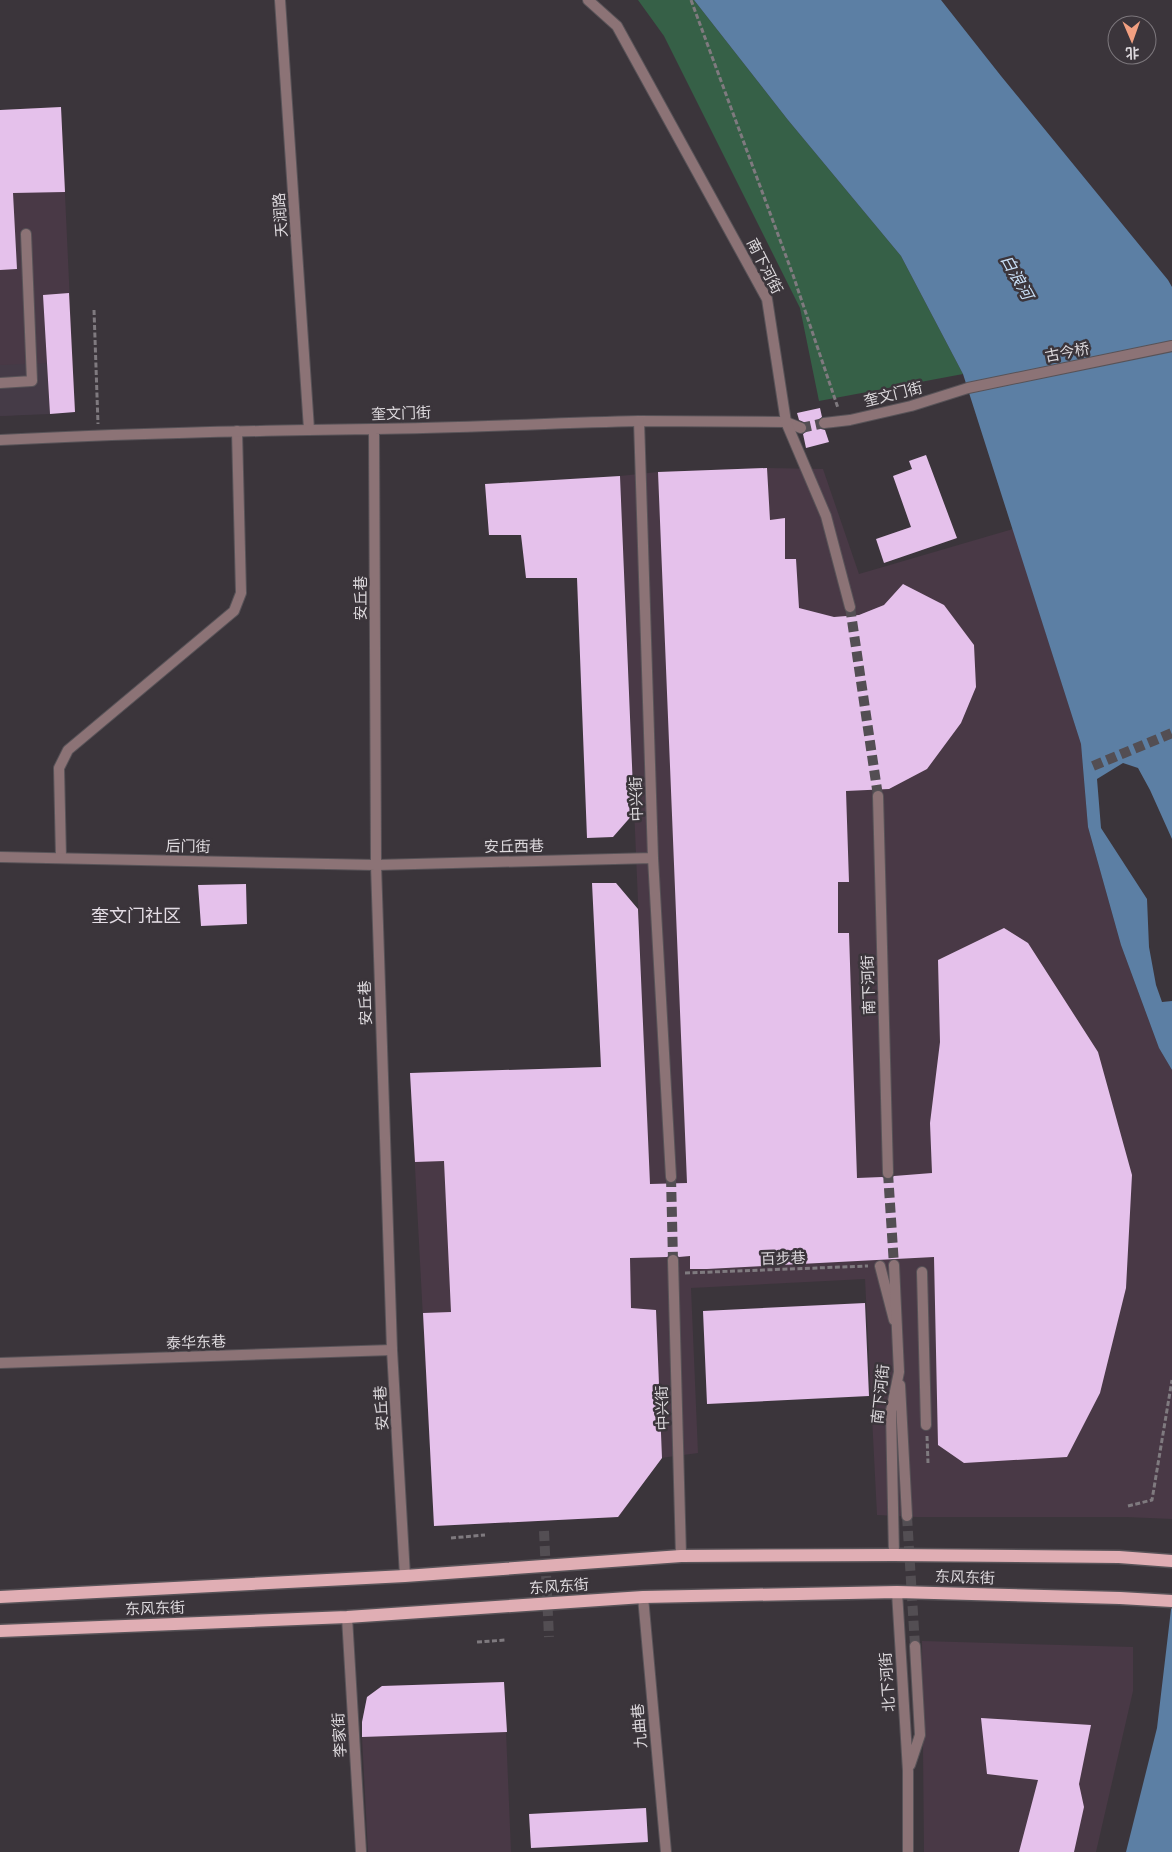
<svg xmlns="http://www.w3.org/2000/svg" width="1172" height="1852" font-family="Montserrat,'Noto Sans SC',sans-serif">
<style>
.commercial{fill:#493946}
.built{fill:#453b47}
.green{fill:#366047}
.water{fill:#5c7fa4}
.building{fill:#e5c1eb}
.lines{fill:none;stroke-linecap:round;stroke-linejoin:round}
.pedestrian-tunnel{stroke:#534e53;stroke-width:10;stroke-dasharray:10 5;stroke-linecap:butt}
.minor-tunnel{stroke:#534e53;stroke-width:10;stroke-dasharray:10 5;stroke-linecap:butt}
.tertiary-tunnel{stroke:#534e53;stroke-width:10;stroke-dasharray:10 5;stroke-linecap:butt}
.service-casing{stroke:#585358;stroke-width:12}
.pedestrian-casing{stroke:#585358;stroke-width:12}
.minor-casing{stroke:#585358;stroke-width:12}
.tertiary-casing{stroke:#585358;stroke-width:12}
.primary-casing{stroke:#585358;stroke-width:15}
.path{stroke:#7f7a7f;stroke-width:3;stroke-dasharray:5 2.5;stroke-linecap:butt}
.service{stroke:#8c7376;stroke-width:10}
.pedestrian{stroke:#8c7376;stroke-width:10}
.minor{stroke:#8c7376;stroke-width:10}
.tertiary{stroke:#8c7376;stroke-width:10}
.primary{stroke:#e0aeb4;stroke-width:12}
.labels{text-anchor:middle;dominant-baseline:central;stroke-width:5;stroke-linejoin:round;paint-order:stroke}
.street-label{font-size:15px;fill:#ddd9dd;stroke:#3b353b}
.water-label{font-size:16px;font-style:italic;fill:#c9dff6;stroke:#3b353b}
.quarter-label{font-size:18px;fill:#e3dce4;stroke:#3b353b}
</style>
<rect width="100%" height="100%" fill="#3b353b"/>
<path class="commercial" d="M61 107 75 412 0 416V110Z
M767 468 823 469 859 574 1013 529 1081 744 1088 827 1121 945 1159 1048 1172 1070V1519L1126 1517H917L877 1515 865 1279 691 1288 698 1453 661 1458 619 1517 434 1526 410 1073 645 1067 620 476 658 472Z
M922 1641 1133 1647V1691L1096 1852H924Z
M504 1682 511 1852H368L362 1737V1722L367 1697 382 1686Z"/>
<path class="built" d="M47 363 50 414 0 416V365Z"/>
<path class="green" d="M638 0H694L788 120 901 256 963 374 819 401 800 308 664 36Z"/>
<path class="water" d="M694 0H941L1001 76 1168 280 1172 287V839L1150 790 1138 768 1123 763 1097 779 1101 828 1147 899 1149 947 1156 985 1162 1002 1172 1001V1070L1159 1048 1121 945 1088 827 1081 744 963 374 901 256 788 120Z
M1172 1601V1852H1126L1157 1728Z"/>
<path class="building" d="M61 107 65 192 13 193 17 269 0 270V110Z
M69 293 75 412 50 414 43 295Z
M820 408 822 417 818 420 817 424 821 429 825 430 829 442 806 448 803 434 807 431 808 427 806 423 799 420 797 413Z
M926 455 957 538 884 563 876 539 911 527 893 476 912 469 909 461Z
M767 468 770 520 785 518V559H796L799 608 834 617 859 615 884 605 903 584 944 605 974 645 976 687 961 723 927 769 889 789 846 791 849 882H838V933H849L857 1178 882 1177 889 1180 894 1176 932 1173 930 1123 940 1042 938 960 1004 928 1028 943 1098 1052 1132 1175 1126 1288 1100 1393 1067 1457 964 1463 938 1445 934 1257 707 1269H690V1256L679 1257 673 1253 667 1257 630 1258 631 1308 656 1310 662 1458 618 1517 434 1526 423 1313 451 1312 444 1161 415 1162 410 1073 601 1067 592 883H616L638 909 650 1184 687 1183 658 472Z
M620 476 634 813 613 837 587 838 577 578H526L521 535H489L485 484Z
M246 884 247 924 201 926 198 885Z
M865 1303 869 1396 707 1404 703 1311Z
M504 1682 507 1732 362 1737V1722L367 1697 382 1686Z
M981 1718 1091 1725 1079 1784 1084 1807 1074 1852H1019L1038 1780 987 1774Z
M646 1808 648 1842 531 1848 529 1814Z"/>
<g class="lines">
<path class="pedestrian-tunnel" d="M801 428 824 423
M1093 766 1172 733
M671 1177 673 1260
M544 1531 549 1637"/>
<path class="minor-tunnel" d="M888 1173 894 1265
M907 1516 915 1646"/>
<path class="tertiary-tunnel" d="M850 607 878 796"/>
<defs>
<path id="service" d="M0 383 32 381 26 234
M61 858 59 768 68 750 234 611 241 593 237 431
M880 1266 894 1320"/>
<path id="pedestrian" d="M824 423 850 420 911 406 968 388 1172 346
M376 865 653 858
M671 1177 653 858 639 421 786 422 801 428
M673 1260 681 1556
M922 1272 926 1425"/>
<path id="minor" d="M280 0 309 429
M588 0 617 26 767 299 786 422 826 516 850 607
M878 796 888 1173
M894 1265 899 1372 891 1411 894 1555
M0 1363 392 1350
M900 1385 907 1516
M897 1592 908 1771V1852
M643 1597 666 1852
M910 1765 920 1735 915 1646"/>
<path id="tertiary" d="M374 429 376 865 392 1350 405 1576
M0 440C125 433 250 431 374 429 463 428 551 423 639 421
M0 857 376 865
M347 1617 361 1852"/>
<path id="primary" d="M0 1597 405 1576 681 1556 894 1555 1119 1557 1172 1561
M0 1631 347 1617 643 1597 897 1592 1120 1598 1172 1601"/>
</defs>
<use href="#service" class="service-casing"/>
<use href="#pedestrian" class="pedestrian-casing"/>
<use href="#minor" class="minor-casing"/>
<use href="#tertiary" class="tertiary-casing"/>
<use href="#primary" class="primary-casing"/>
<path class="path" d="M691 0 793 275 838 408
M94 310 98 424
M685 1273 868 1266
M927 1436 928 1463
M1128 1506 1152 1500 1172 1380
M451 1538 485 1535
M477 1642 506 1640"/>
<use href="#service" class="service"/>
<use href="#pedestrian" class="pedestrian"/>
<use href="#minor" class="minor"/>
<use href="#tertiary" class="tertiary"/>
<use href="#primary" class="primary"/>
</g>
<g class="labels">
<g class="street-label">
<text transform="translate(280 215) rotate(-94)">天润路</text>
<text transform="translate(765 266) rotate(63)">南下河街</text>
<text transform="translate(1067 352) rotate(-11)">古今桥</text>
<text transform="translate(893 394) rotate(-14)">奎文门街</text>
<text transform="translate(401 413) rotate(-2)">奎文门街</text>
<text transform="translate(360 598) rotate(-90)">安丘巷</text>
<text transform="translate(636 799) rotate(-92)">中兴街</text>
<text transform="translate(188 846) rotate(1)">后门街</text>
<text transform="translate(514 846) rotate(-1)">安丘西巷</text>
<text transform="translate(868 985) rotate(-92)">南下河街</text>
<text transform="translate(365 1003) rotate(-92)">安丘巷</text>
<text transform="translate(783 1258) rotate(-2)">百步巷</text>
<text transform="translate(196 1342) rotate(-2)">泰华东巷</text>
<text transform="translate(880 1394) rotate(-84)">南下河街</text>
<text transform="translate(381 1408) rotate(-93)">安丘巷</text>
<text transform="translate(662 1408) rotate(-92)">中兴街</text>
<text transform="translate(965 1577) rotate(2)">东风东街</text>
<text transform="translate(559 1586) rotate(-4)">东风东街</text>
<text transform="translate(155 1608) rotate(-2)">东风东街</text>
<text transform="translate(887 1682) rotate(-94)">北下河街</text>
<text transform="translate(639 1726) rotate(-95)">九曲巷</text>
<text transform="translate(339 1735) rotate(-93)">李家街</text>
</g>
<g class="water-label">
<text transform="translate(1017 277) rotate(61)">白浪河</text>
</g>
<g class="quarter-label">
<text x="136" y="916">奎文门社区</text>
</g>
</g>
<g transform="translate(1132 40) rotate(178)"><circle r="24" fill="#3b353b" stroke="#7c777c"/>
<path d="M0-4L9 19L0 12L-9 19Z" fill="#f2a081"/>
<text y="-8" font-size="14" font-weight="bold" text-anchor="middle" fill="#ddd9dd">北</text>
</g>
</svg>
